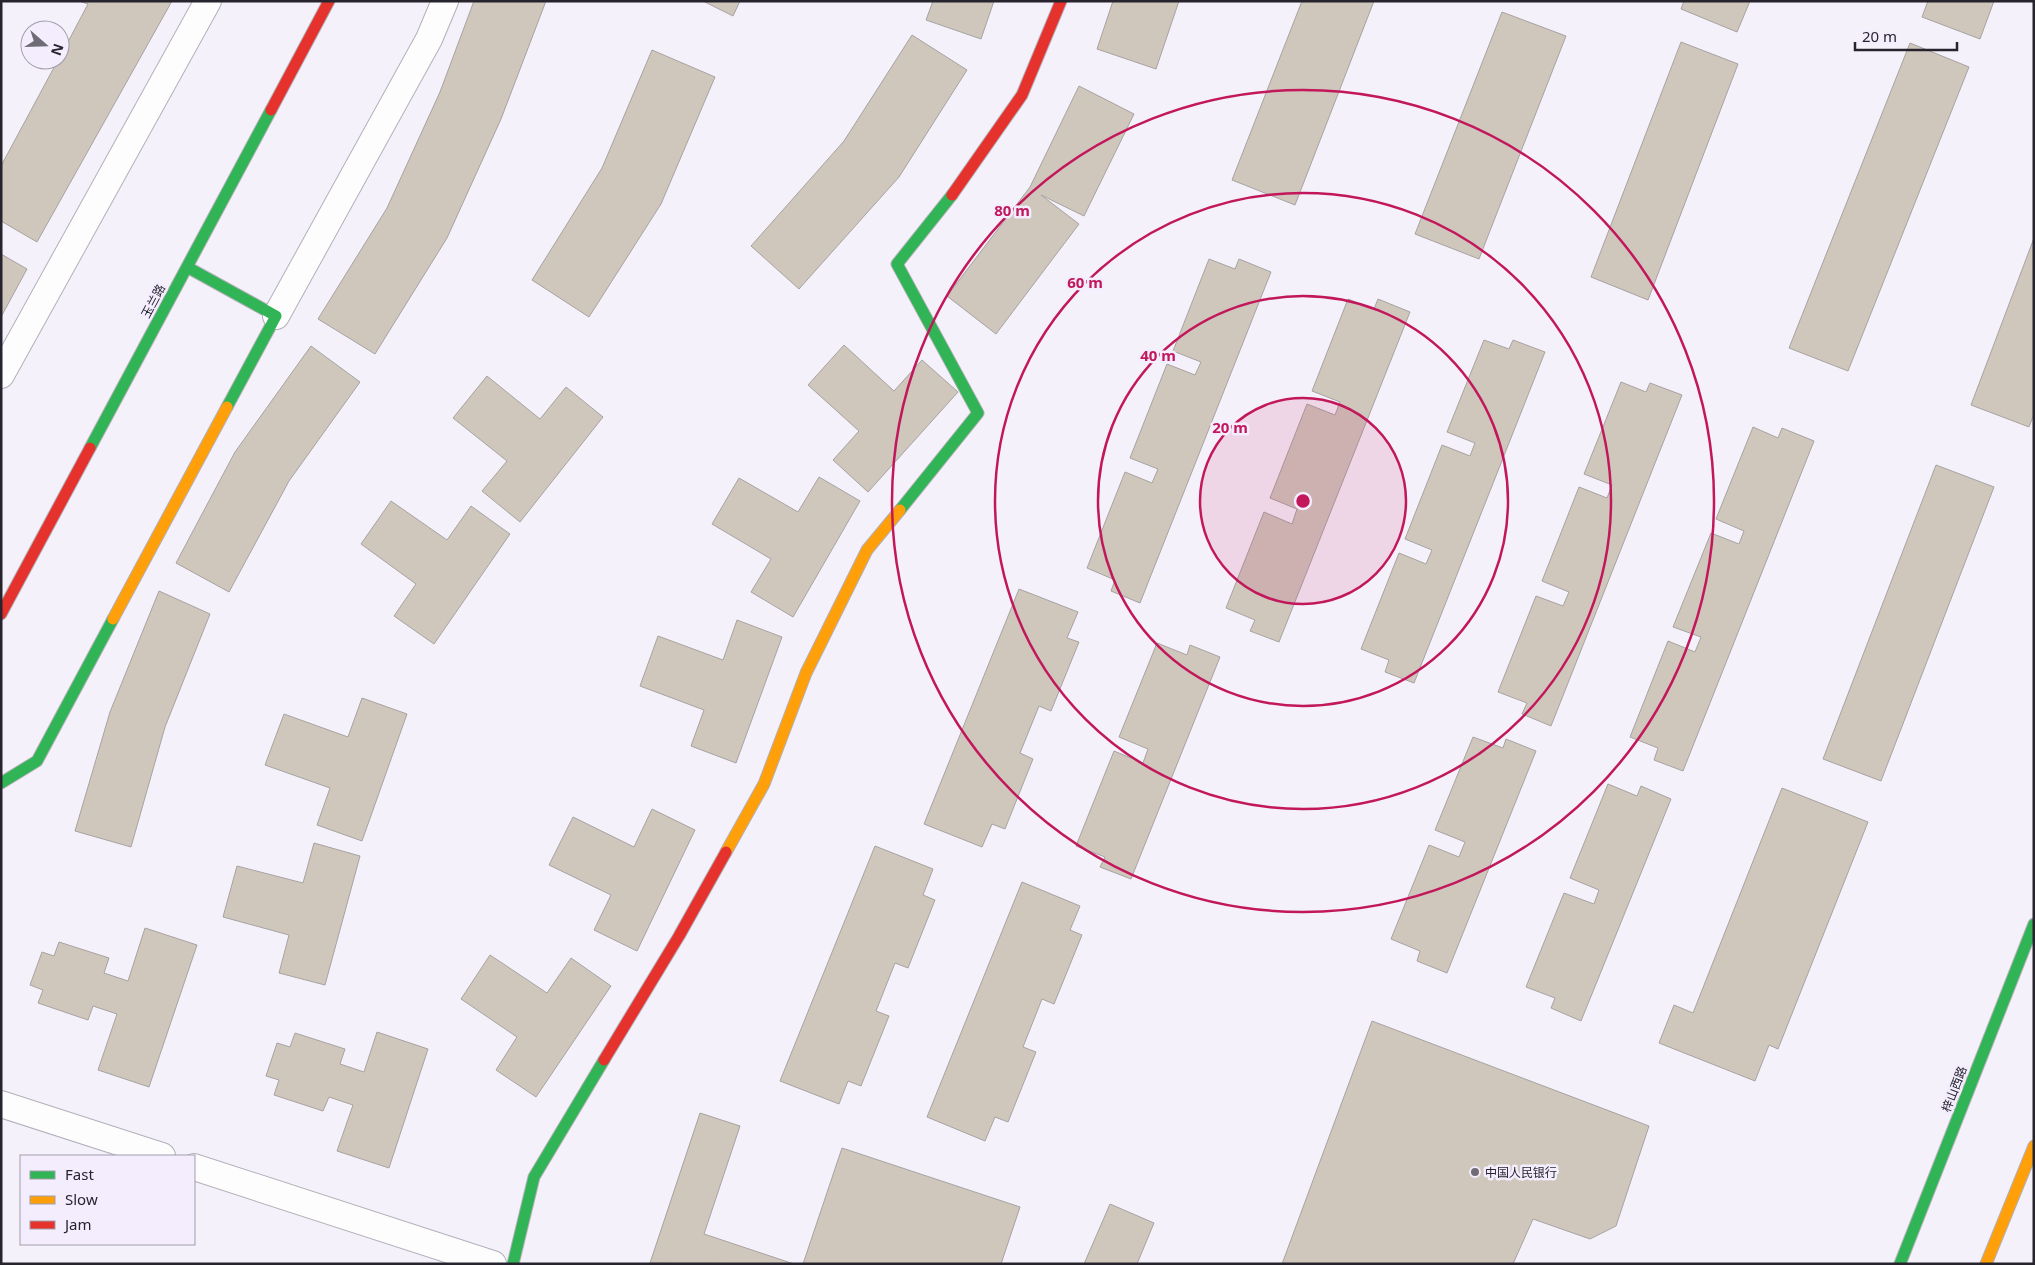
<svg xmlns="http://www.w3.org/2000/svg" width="2035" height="1265" font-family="'Noto Sans','Noto Sans SC',sans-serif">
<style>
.building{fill:#cfc6bc;stroke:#a7a3a2}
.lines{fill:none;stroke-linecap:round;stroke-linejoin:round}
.street-casing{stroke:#b3b0b9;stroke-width:28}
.fast-casing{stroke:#b3b0b9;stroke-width:13}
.slow-casing{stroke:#b3b0b9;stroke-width:13}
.jam-casing{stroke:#b3b0b9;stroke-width:13}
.street{stroke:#fdfdfe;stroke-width:26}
.fast{stroke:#30b455;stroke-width:11}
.slow{stroke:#ff9f0a;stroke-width:11}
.jam{stroke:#e5322d;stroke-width:11}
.ring{fill:none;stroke:#c2185b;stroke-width:2.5}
.poi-dot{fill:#6f6c75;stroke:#f3edfe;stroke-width:2}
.labels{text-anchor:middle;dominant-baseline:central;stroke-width:5;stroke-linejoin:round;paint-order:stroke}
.street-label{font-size:12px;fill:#27242e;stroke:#f3edfe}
.poi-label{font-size:12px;fill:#27242e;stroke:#f3edfe;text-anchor:start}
.centre{fill:#c2185b;stroke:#f3edfe;stroke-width:2.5}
.ring-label{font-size:15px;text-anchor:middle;font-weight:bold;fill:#c2185b;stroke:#f3edfe;stroke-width:5;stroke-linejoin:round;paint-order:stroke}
</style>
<rect width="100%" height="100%" fill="#f4f1fa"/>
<path class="building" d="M79 1H172L37 242 1 221V166L58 60H60V57L88 4Z
M474 1H546L501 119 447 238 375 354 318 319 387 208 440 92Z
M703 1H740L733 16Z
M933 1H994L981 39 926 20Z
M1113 1H1179L1156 69 1097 49Z
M1302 1H1374L1295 205 1232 180Z
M1684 1H1750L1737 32 1681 9Z
M1928 1H1994L1980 39 1922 17Z
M1502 12 1566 36 1479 259 1415 234Z
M912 35 967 70 899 177 799 289 751 246 844 141Z
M1681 42 1738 64 1648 300 1591 277Z
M1910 43 1969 67 1848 371 1789 348Z
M652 50 715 77 661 204 589 317 532 280 602 168Z
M1079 86 1134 114 1084 216 1041 195 1079 224 996 334 947 296 1030 187Z
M2034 238V414L2029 427 1971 405Z
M1 254 27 269 1 317Z
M1209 259 1235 269 1239 259 1271 272 1140 603 1111 591 1115 580 1087 568 1125 472 1152 483 1158 469 1130 458 1167 364 1195 375 1201 362 1173 351Z
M1348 299 1374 309 1378 299 1410 312 1279 642 1250 631 1255 620 1226 608 1264 512 1292 524 1297 509 1270 498 1307 404 1335 415 1340 402 1312 391Z
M1484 340 1509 349 1513 340 1545 352 1414 683 1385 672 1389 660 1361 649 1399 553 1426 564 1432 550 1405 539 1442 445 1470 456 1475 443 1447 432Z
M844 345 894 391 922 360 958 392 868 492 833 460 859 431 808 385Z
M311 346 360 382 289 481 229 592 176 563 235 452Z
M487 376 540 419 566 387 603 417 520 522 482 491 507 461 453 418Z
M1621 382 1646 392 1650 383 1682 395 1551 726 1522 714 1527 703 1498 692 1536 596 1563 606 1569 592 1542 581 1579 487 1607 498 1612 485 1584 474Z
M1753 427 1778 438 1782 428 1814 441 1683 771 1654 760 1658 748 1630 737 1668 641 1695 652 1701 637 1673 627 1711 533 1739 544 1744 531 1716 519Z
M1936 465 1994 487 1881 781 1823 759Z
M819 477 860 501 793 617 751 592 771 559 712 524 739 478 798 512Z
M391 501 447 540 471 506 510 534 434 644 394 616 416 584 361 544Z
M1019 589 1078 612 1067 638 1079 642 1051 711 1039 706 1020 753 1033 759 1005 829 992 824 982 847 924 824Z
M159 591 210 614 165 727 131 847 75 831 110 712Z
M737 620 782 637 736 763 691 746 704 710 640 686 658 636 723 660Z
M1157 643 1187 655 1190 645 1220 657 1131 879 1100 867 1105 857 1076 846 1114 751 1143 763 1148 749 1119 737Z
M362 698 407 714 362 841 317 825 330 788 265 765 284 714 348 737Z
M1473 737 1503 748 1506 739 1536 751 1447 973 1417 961 1420 951 1391 939 1429 845 1459 857 1465 842 1435 830Z
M1608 784 1637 796 1641 786 1671 799 1581 1021 1551 1008 1555 998 1526 987 1564 893 1594 904 1599 890 1570 878Z
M1782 788 1868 822 1778 1049 1769 1045 1755 1081 1659 1043 1674 1005 1693 1013Z
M652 809 695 830 637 951 594 930 611 895 549 865 573 817 634 847Z
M314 843 360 856 325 985 279 973 289 935 223 917 237 866 303 883Z
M875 846 933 869 923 895 935 900 908 968 895 963 876 1011 889 1016 861 1086 848 1081 839 1104 780 1081Z
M1022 882 1080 906 1070 930 1082 935 1054 1004 1042 999 1023 1047 1036 1052 1008 1122 995 1117 985 1141 927 1117Z
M145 928 197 945 149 1087 98 1070 117 1014 93 1006 88 1020 38 1003 43 990 30 985 42 952 54 956 59 942 109 958 104 973 128 981Z
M490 955 547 993 571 958 611 986 536 1097 496 1070 517 1037 461 999Z
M1372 1021 1649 1126 1616 1226 1590 1239 1533 1219 1513 1264H1282Z
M377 1032 428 1049 389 1168 337 1151 353 1105 329 1097 323 1111 274 1095 279 1080 266 1076 277 1043 290 1047 295 1033 345 1049 340 1064 364 1072Z
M700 1113 740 1126 704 1234 794 1264 650 1263Z
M842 1148 1020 1207 1001 1264H803Z
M1110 1204 1154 1223 1137 1264H1084Z"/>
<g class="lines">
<defs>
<path id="street" d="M276 316 429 39 445 1
M1 375 208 1
M1 1104 162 1156
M194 1167 493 1264"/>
<path id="fast" d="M187 267 276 316 227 407
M90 448 271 110
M900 510 978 413 897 264 952 195
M1 783 37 761 113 619
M513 1264 534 1177 604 1060
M1900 1264 2034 924"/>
<path id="slow" d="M113 619 227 407
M726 852 764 784 806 673 867 550 900 510
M1986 1264 2034 1146"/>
<path id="jam" d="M271 110 329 1
M952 195 1022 95 1061 1
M1 614 90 448
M604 1060 679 936 726 852"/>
</defs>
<use href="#street" class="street-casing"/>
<use href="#fast" class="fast-casing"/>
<use href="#slow" class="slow-casing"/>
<use href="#jam" class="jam-casing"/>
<use href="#street" class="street"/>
<use href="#fast" class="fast"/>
<use href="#slow" class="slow"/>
<use href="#jam" class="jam"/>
</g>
<circle cx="1303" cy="501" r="103" fill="#c2185b" fill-opacity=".12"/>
<g class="ring">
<circle cx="1303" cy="501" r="103"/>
<circle cx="1303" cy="501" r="205"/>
<circle cx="1303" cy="501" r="308"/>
<circle cx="1303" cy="501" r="411"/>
</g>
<circle class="poi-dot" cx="1475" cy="1172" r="5"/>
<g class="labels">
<g class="street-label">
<text transform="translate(153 301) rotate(-62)">玉兰路</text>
<text transform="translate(1954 1089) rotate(-69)">梓山西路</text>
</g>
<g class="poi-label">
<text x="1485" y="1172">中国人民银行</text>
</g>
</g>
<circle cx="1303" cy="501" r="8" class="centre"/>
<g class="ring-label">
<text x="1012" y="216">80 m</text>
<text x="1085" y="288">60 m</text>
<text x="1158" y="361">40 m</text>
<text x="1230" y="433">20 m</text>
</g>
<rect width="2035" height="1265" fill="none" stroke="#27242e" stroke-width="5"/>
<rect x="20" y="1155" width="175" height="90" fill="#f3edfe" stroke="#a19dab"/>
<rect x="30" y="1171" width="25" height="8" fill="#30b455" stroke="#a19dab"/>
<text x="65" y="1180" font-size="15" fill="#27242e">Fast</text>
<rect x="30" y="1196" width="25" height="8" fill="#ff9f0a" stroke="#a19dab"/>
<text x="65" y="1205" font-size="15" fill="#27242e">Slow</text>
<rect x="30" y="1221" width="25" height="8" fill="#e5322d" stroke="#a19dab"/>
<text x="65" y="1230" font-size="15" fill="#27242e">Jam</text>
<g transform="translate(45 45) rotate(110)"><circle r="24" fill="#f3edfe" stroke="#a19dab"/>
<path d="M0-4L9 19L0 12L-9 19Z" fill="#6f6c75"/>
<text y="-8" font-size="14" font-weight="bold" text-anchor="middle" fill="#27242e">N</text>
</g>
<path d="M1855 42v8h102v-8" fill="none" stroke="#27242e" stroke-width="2.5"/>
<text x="1862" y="42" font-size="15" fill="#27242e" stroke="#f3edfe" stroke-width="4" paint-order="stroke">20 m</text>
</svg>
